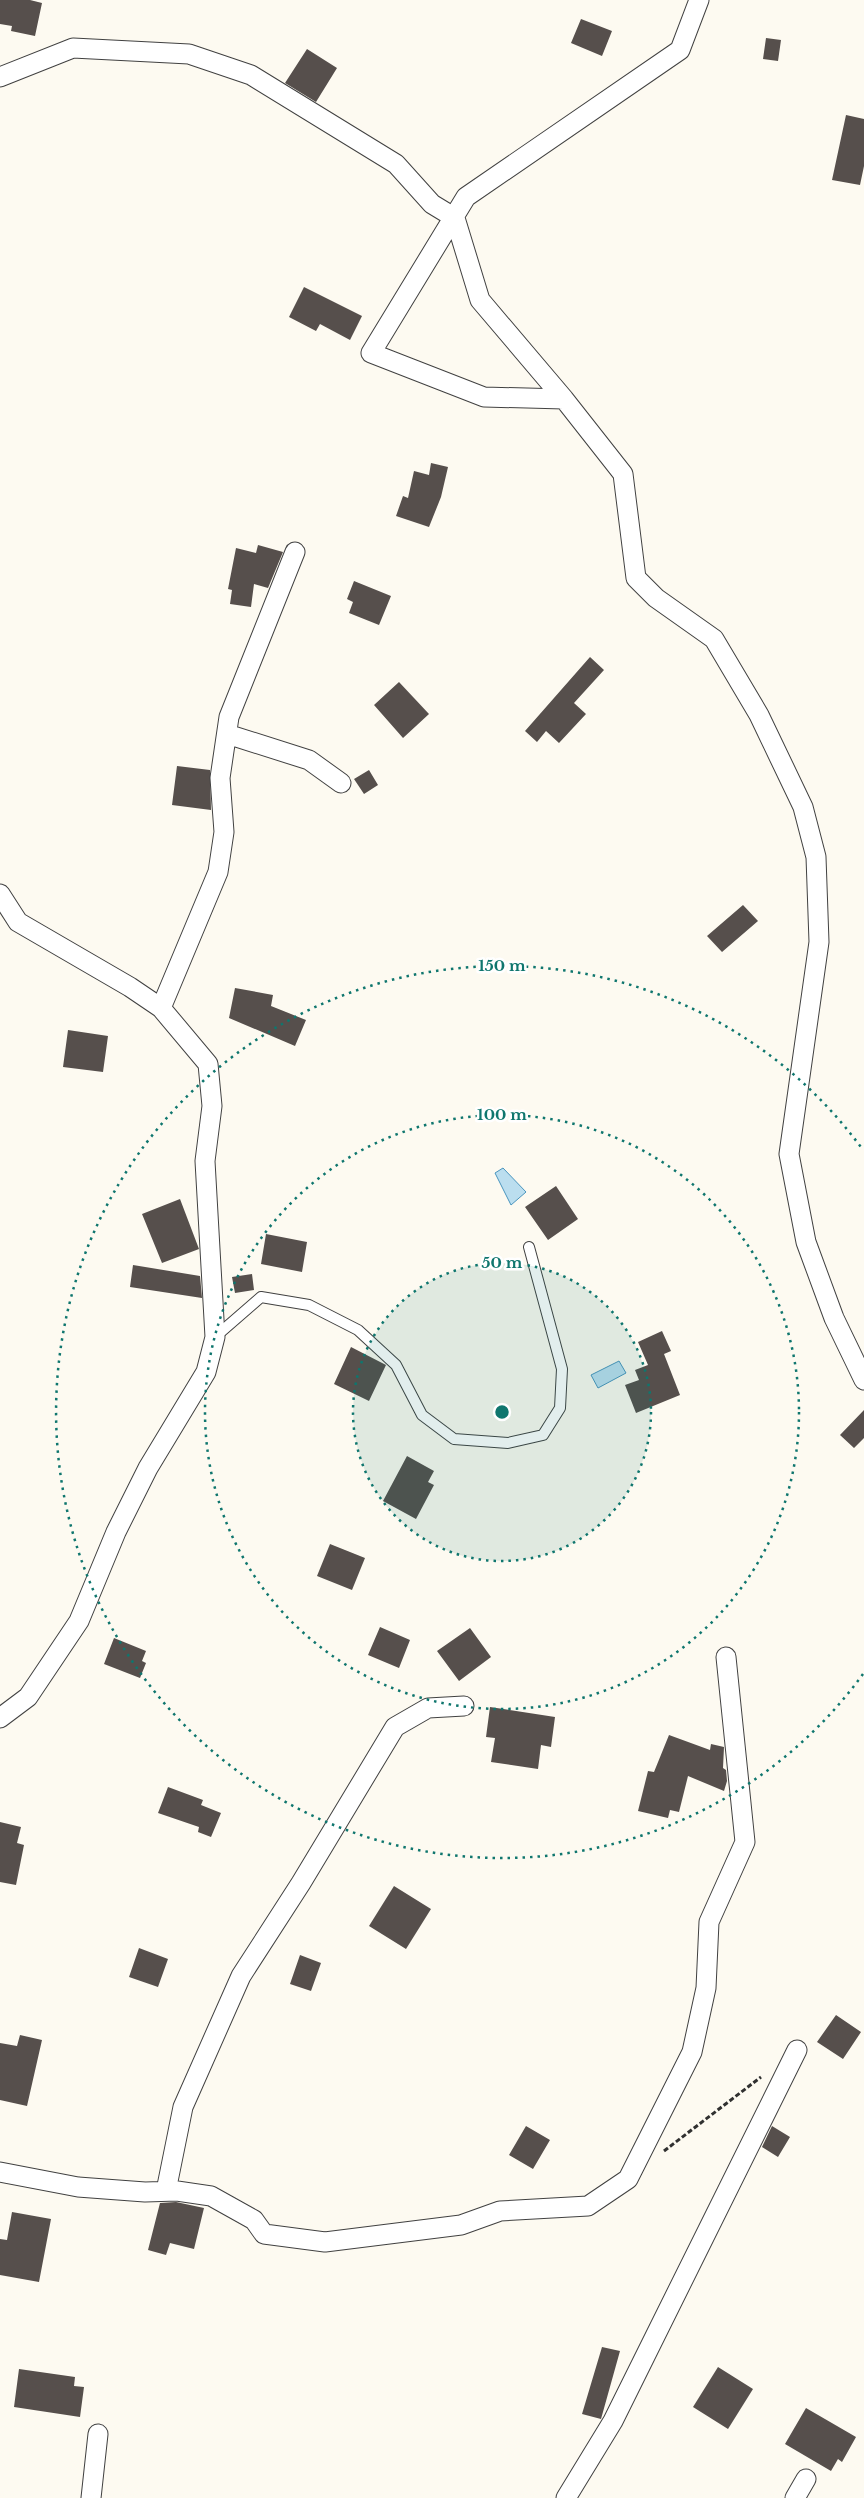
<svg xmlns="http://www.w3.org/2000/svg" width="864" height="2498" font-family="'Libre Baskerville',serif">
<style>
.water{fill:#bbdeef;stroke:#4a95be}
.building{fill:#564f4c}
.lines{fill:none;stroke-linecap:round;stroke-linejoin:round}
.service-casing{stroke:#414141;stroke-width:12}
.minor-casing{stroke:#414141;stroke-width:21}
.path{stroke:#303030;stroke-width:3;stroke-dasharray:5 2.5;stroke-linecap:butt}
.service{stroke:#fff;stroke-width:10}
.minor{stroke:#fff;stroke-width:19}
.ring{fill:none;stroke:#0f766e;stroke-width:2.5;stroke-dasharray:2.5 5}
.centre{fill:#0f766e;stroke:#fff;stroke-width:2.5}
.ring-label{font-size:15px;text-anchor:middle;font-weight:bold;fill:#0f766e;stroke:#fff;stroke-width:5;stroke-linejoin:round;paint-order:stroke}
</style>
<rect width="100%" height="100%" fill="#fdfaf1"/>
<path class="water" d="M503 1168 526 1192 511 1205 495 1173Z
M619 1361 626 1373 598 1388 591 1375Z"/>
<path class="building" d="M0 0H30L42 3 35 36 11 31 12 26 0 24Z
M581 19 612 31 602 56 571 43Z
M766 38 781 40 778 61 763 59Z
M307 49 337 68 316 102 285 83Z
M846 115 864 119V166L860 185 832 180Z
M304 287 362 316 350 340 320 324 316 331 289 317Z
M431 463 448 467 441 497 429 527 396 516 403 496 408 498 414 471 429 475Z
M258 545 283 552 268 588 254 584 251 607 230 604 232 590 228 589 236 548 256 553Z
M354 581 391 596 379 625 349 613 353 602 347 599Z
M590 657 604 670 574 703 586 714 559 743 546 731 537 742 525 731Z
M399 682 429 714 403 738 374 705Z
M177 766 210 770 211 810 172 805Z
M369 770 378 785 364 794 354 779Z
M743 905 758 921 722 952 707 936Z
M235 988 273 995 271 1006 306 1020 295 1046 229 1018Z
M68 1030 108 1036 103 1072 63 1067Z
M556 1186 578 1219 548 1240 525 1207Z
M180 1199 199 1249 162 1263 142 1214Z
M266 1234 307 1242 302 1272 261 1264Z
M133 1265 200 1276 202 1298 130 1287Z
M252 1274 254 1290 235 1293 232 1277Z
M662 1331 671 1351 664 1354 680 1395 636 1413 625 1385 639 1380 635 1370 648 1365 638 1342Z
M351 1347 386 1365 369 1401 334 1384Z
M864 1410V1438L854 1448 840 1435Z
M407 1456 434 1471 428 1482 434 1485 416 1519 383 1501Z
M330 1544 365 1558 352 1590 317 1576Z
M380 1627 410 1640 399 1668 368 1655Z
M470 1628 491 1657 459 1681 437 1651Z
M114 1638 146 1651 142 1661 146 1663 140 1678 104 1664Z
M490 1707 555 1717 551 1747 541 1745 538 1769 491 1762 495 1738 486 1737Z
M669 1735 710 1750 711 1744 724 1747 723 1768 726 1770 727 1781 724 1791 688 1776 679 1812 670 1810 668 1818 638 1811 648 1771 654 1772Z
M168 1787 203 1800 201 1805 221 1813 211 1837 198 1832 199 1827 158 1813Z
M0 1822 21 1827 17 1843 24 1845 16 1885 0 1882Z
M394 1886 431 1909 406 1949 369 1926Z
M139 1948 168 1959 158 1987 129 1977Z
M300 1955 321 1963 311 1991 290 1984Z
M836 2015 861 2032 843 2059 817 2042Z
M20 2035 42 2040 27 2106 0 2100V2043L17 2046Z
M526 2126 550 2140 533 2169 509 2155Z
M772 2126 790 2137 778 2157 762 2147Z
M176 2202 204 2208 194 2249 170 2243 166 2255 148 2250 160 2203Z
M12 2212 51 2219 39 2282 0 2275V2239L7 2240Z
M602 2347 620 2351 601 2419 582 2414Z
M718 2367 753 2389 728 2429 693 2407Z
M19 2369 75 2377 74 2386 84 2387 80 2417 14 2407Z
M806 2408 856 2437 842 2462 838 2459 831 2471 785 2444Z"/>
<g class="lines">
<defs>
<path id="service" d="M215 1337 261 1297 309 1305 358 1330 396 1365 422 1415 454 1439 508 1443 543 1435 560 1408 562 1369 529 1247"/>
<path id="minor" d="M0 77 73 48 189 54 251 75 396 164 432 204 455 218 480 300 564 399 623 474 636 578 656 598 714 639 759 715 803 807 816 857 819 942 789 1154 806 1242 834 1318 864 1380
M564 399 484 397 371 353 466 197 680 50 699 0
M227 734 309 760 341 783
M0 894 18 922 130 987 161 1008 208 1064 212 1106 205 1161 215 1337 206 1372 148 1468 116 1532 79 1621 28 1697 0 1718
M161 1008 218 872 224 832 220 778 229 717 295 552
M0 2172 78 2187 145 2192 177 2191 211 2196 254 2220 264 2234 325 2242 461 2225 500 2211 588 2206 628 2179 692 2052 706 1988 709 1922 745 1842 726 1657
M166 2191 183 2107 241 1976 301 1883 395 1727 428 1708 464 1706
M91 2498 98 2434
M566 2498 613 2421 797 2050
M795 2498 806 2479"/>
</defs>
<use href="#service" class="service-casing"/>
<use href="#minor" class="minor-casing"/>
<path class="path" d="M664 2151 761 2077"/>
<use href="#service" class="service"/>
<use href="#minor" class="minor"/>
</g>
<circle cx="502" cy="1412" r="149" fill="#0f766e" fill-opacity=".12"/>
<g class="ring">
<circle cx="502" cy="1412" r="149"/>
<circle cx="502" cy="1412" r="297"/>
<path d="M863 1674A446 446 0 1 1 863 1150"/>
</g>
<circle cx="502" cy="1412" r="8" class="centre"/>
<g class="ring-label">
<text x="502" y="971">150 m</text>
<text x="502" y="1120">100 m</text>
<text x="502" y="1268">50 m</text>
</g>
</svg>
